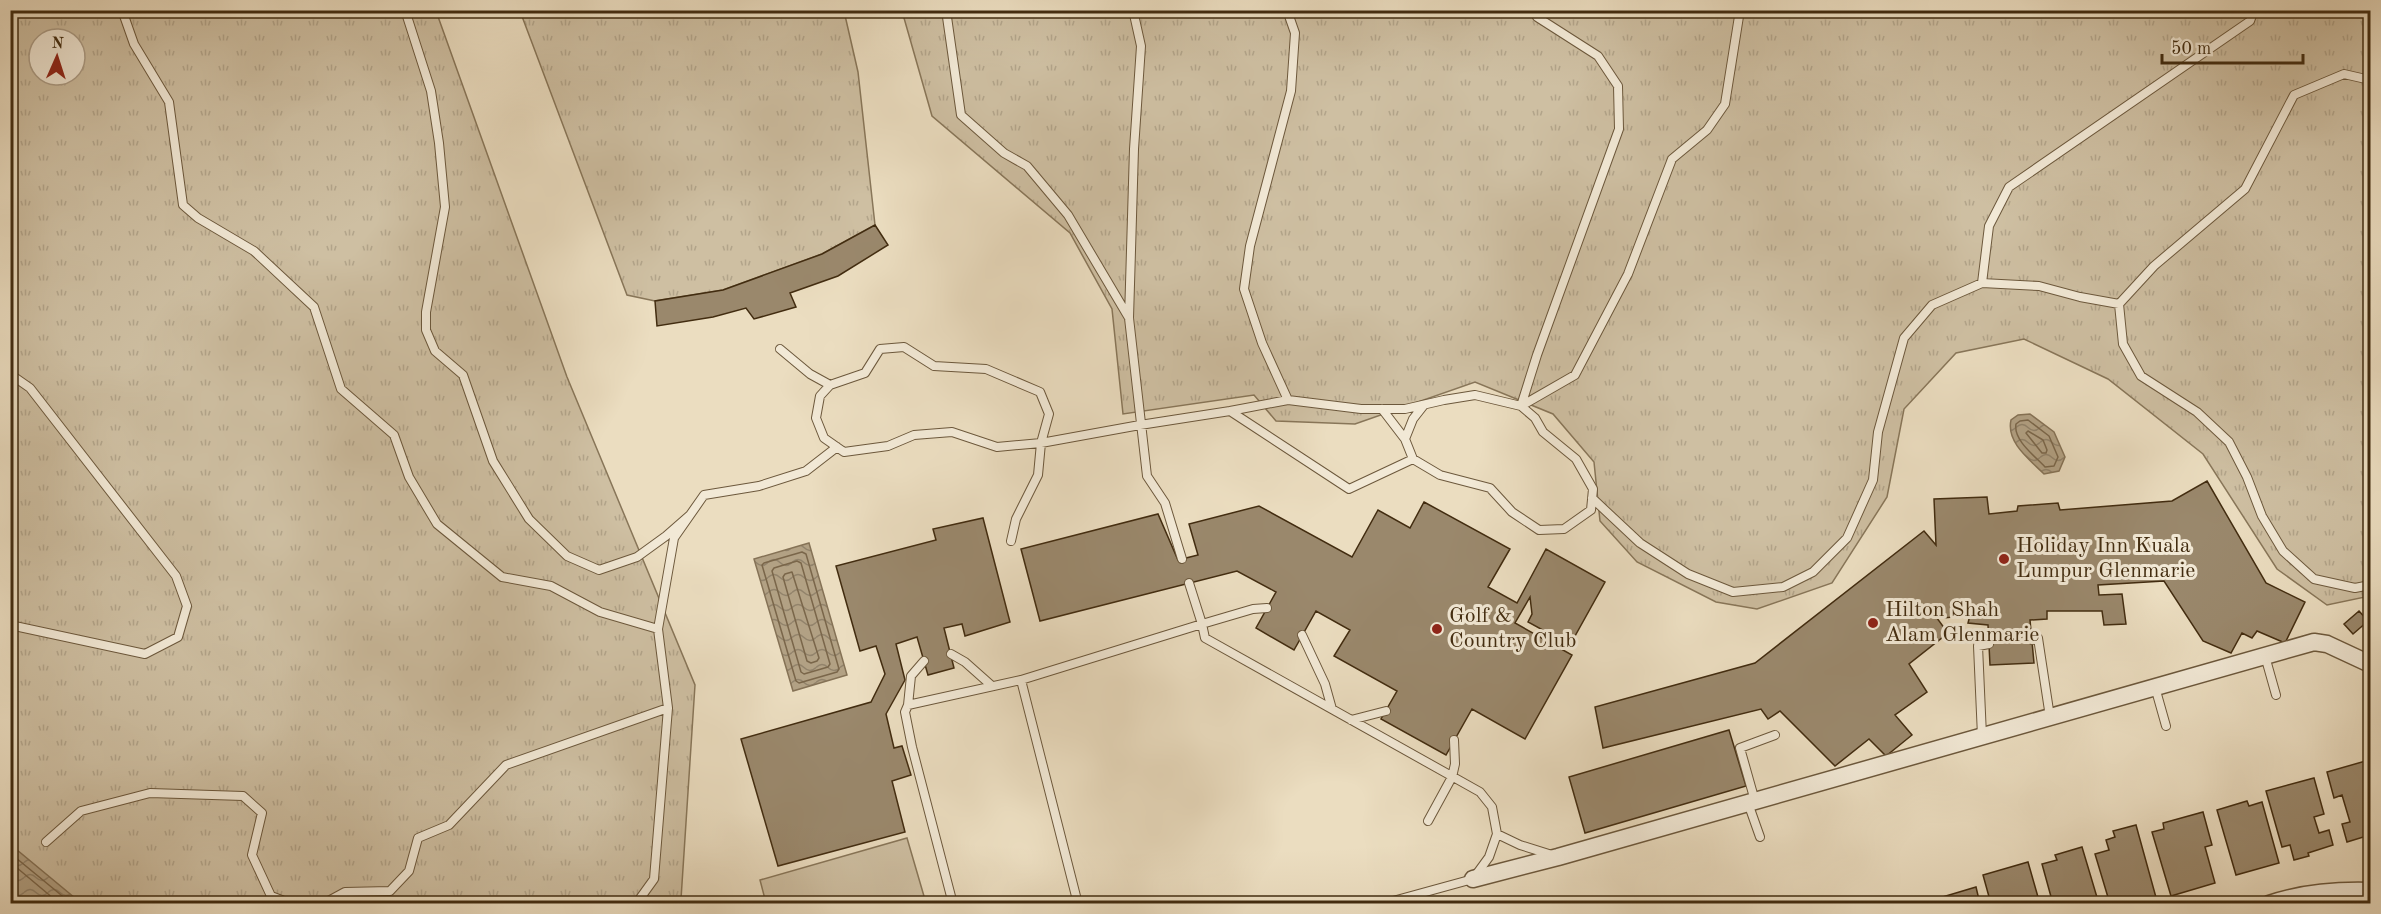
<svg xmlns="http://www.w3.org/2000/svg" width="2381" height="914" font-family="'Old Standard TT',serif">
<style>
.grass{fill:url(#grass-tufts);stroke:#887659;stroke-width:1.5;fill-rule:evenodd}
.garden{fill:#cebfa2;stroke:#887659;stroke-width:1.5}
.water{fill:url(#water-waves);stroke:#857256;stroke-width:1.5}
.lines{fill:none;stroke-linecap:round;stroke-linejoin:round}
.shore{stroke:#7a664a;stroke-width:1.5}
.building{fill:#9a886c;stroke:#422c10;stroke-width:1.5}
.lane-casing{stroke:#6c583c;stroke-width:10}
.street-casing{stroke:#6c583c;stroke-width:19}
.lane{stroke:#f2e9d6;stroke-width:8}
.street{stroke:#f2e9d6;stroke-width:16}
.poi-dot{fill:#8f2418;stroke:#f2e9d6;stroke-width:2}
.labels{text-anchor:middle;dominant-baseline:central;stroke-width:6;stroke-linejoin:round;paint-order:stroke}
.poi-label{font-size:22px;fill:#422c10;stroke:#f2e9d6;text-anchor:start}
</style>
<defs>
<pattern id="grass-tufts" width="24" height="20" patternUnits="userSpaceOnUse" patternTransform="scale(1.5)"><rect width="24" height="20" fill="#cebfa2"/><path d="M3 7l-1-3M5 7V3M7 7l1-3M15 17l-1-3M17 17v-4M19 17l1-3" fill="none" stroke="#b2a48a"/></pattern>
<pattern id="water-waves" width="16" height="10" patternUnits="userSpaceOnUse" patternTransform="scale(1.5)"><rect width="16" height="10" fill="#b2a184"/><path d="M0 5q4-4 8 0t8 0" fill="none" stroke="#92836b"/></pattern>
</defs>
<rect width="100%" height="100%" fill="#ebddc0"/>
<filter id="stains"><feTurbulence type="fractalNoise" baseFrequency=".00333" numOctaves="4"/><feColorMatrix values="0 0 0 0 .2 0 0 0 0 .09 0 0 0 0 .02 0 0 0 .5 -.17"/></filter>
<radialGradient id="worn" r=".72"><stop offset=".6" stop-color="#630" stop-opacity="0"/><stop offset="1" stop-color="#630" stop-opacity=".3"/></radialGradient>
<path class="grass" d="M10 11H436L567 377 695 685 681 899 675 903H11ZM39 39H75V75H39Z
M520 11H844L858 72 875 225 822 254 723 290 655 301 627 295Z
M902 11H2370V596L2327 605 2277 569 2203 454 2108 379 2024 339 1956 353 1904 409 1887 497 1832 583 1757 609 1716 602 1637 562 1600 521 1594 462 1553 414 1475 382 1355 424 1276 421 1254 395 1123 414 1112 309 1070 233 932 116Z"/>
<path class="garden" d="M907 838 926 903H766L760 880Z"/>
<path class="water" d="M2030 414 2054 432 2065 457 2059 471 2044 474C2029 459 2006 442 2011 420L2018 415Z
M809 543 847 675 793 691 754 559Z
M10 845H11L81 903H11Z"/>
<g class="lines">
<path class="shore" d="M2028 420 2049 436 2058 457 2054 466 2045 467C2035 456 2013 440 2016 424L2020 421Z
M2028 431 2043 440 2047 450 2046 453H2042L2026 433Z
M802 552 806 554 839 669 837 672 799 683 796 681 762 565 764 563Z
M797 561 801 563 830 664 828 667 804 674 801 672 772 571 774 568Z
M792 572 819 658 817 661 811 663 807 661 783 577 785 574Z
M10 853 72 904
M10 862 60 904"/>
</g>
<path class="building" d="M875 225 888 245 838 276 790 293 796 307 754 319 746 308 713 317 657 326 655 301 723 290 822 254Z
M2207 481 2266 583 2305 602 2285 643 2257 631 2252 638 2242 633 2231 653 2203 641 2164 581 2098 585 2099 595 2122 594 2126 624 2104 625 2102 611H2047V619L2030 620 2034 663 1990 665 1988 625 1968 623 1970 615 1944 618 1939 606 1931 610 1948 633 1909 664 1927 692 1895 715 1912 735 1886 756 1869 739 1835 766 1780 711 1768 719 1761 709 1603 748 1595 707 1755 663 1924 531 1936 545 1934 499 1987 497 1989 514 2017 511 2018 506 2058 503 2060 510 2172 501Z
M1424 502 1510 549 1488 587 1517 603 1546 549 1605 582 1570 645 1528 622 1532 614 1530 597 1515 623 1572 655 1525 739 1472 709 1446 755 1381 719 1397 691 1334 656 1350 630 1316 611 1294 650 1256 628 1276 592 1237 571 1040 621 1021 549 1158 514 1178 560 1198 555 1189 524 1259 506 1352 557 1378 510 1410 528Z
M983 518 1010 622 965 636 962 624 944 628 954 668 928 675 917 637 896 644 905 680 886 714 894 748 902 746 911 775 892 781 905 832 778 866 741 739 871 702 885 674 876 646 860 651 836 566 936 540 933 529Z
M2359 611 2368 621 2353 634 2344 624Z
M1729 730 1746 786 1585 833 1569 777Z
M2369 760 2370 835 2347 842 2342 824 2350 822 2342 795 2334 798 2327 772Z
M2314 778 2324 814 2314 817 2319 833 2329 830 2333 845 2308 853 2309 856 2294 860 2290 845 2282 847 2266 791Z
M2247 801 2249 806 2262 802 2279 863 2236 875 2217 810Z
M2203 812 2212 845 2205 847 2215 883 2171 896 2152 832 2164 829 2163 823Z
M2136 825 2157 901 2147 904H2110L2095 854 2109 850 2106 840 2115 837 2113 831Z
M2082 847 2099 904H2053L2042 864 2057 860 2055 855Z
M2028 862 2040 904H1991L1983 875Z
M1976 887 1980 904H1940L1939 898Z"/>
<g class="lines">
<defs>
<path id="lane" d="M122 10 134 44 169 102 183 205 198 218 254 251 314 307 341 389 394 435 409 477 437 524 502 577 551 586 600 612 658 629
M405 10 431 91 439 143 445 207 426 312V330L435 351 463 375 493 461 529 519 567 556 599 570 637 557 666 536 690 515
M946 10 961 115 1004 153 1027 166 1068 215 1129 318
M1133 10 1141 46 1134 149 1129 318 1147 476 1165 503 1182 559
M1287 10 1295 33 1291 91 1250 246 1244 289 1262 343 1288 400
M1982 283 1989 226 2009 187 2250 21 2254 10
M2119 304 2154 266 2245 189 2294 95 2344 74 2370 80
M780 349 810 374 830 385 865 373 880 349 904 347 934 366 986 369 1040 392 1049 414 1041 443 1038 475 1016 519 1011 541
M10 374 30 388 176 576 187 606 178 637 145 654 10 625
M830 385 820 396 816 418 824 438 844 452 888 446 914 435 952 432 997 447 1041 443 1140 425 1230 411 1349 489 1413 459
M1521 406 1575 375 1628 274 1672 159 1707 130 1725 104 1740 10
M1521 406 1537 355 1619 129 1618 86 1598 56 1537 17 1534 10
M1382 409 1405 439
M1230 411 1288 400 1361 409H1405L1444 400 1475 395 1521 406 1535 418 1543 432 1576 459 1593 489 1591 510 1564 529 1539 530 1512 512 1490 488 1440 475 1413 459 1405 439 1413 419 1424 405
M1592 498 1640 543 1688 574 1733 592 1783 587 1813 572 1847 538 1873 480 1878 432 1904 338 1932 305 1982 283 2039 286 2080 297 2119 304 2123 344 2141 376 2197 412 2229 442 2247 477 2262 516 2283 551 2314 579 2355 588 2370 585
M1189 583 1202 624 1253 609 1267 608
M1302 635 1325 684 1332 709
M2032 640 2038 638 2050 717
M951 654 965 662 992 686
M2265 656 2276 695
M1021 680 1078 904
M2155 687 2166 726
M908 705 911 676 924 661
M668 708 658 629 674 538 704 495 759 486 806 471 837 447
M1351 720 1386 711
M1982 736 1978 646 1989 644
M1755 801 1740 748 1775 735
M1748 803 1760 837
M1428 821 1452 777 1455 764 1454 740
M1497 834 1520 845 1552 855
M46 842 81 811 150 793 243 796 262 813 252 855 271 896 292 904
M323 904 345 892 390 891 409 871 418 838 449 825 506 765 668 708 654 879 636 904
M953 904 912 747 905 712 908 705 1021 680 1202 624 1205 638 1480 792 1492 807 1497 834 1489 857 1473 879 1382 904"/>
<path id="street" d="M1473 879 1558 857 2314 642 2327 644 2370 664
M2269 904C2301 893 2336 890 2370 891"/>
</defs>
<use href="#lane" class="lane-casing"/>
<use href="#street" class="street-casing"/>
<use href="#lane" class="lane"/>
<use href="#street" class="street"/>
</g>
<g class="poi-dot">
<circle cx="2004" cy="559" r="6"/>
<circle cx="1873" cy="623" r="6"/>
<circle cx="1437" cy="629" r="6"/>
</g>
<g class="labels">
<g class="poi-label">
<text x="2016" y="546">Holiday Inn Kuala<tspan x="2016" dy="25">Lumpur Glenmarie</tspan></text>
<text x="1885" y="610">Hilton Shah<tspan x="1885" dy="25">Alam Glenmarie</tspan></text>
<text x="1449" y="616">Golf &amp;<tspan x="1449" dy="25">Country Club</tspan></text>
</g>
</g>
<rect width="2381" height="914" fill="none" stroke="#ebddc0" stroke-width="36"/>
<rect x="12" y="12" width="2357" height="890" fill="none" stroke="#422c10" stroke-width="3"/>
<rect x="18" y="18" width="2345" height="878" fill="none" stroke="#422c10" stroke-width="1.5"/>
<g transform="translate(57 57) rotate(3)"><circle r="28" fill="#f2e9d6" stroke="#ac9d87" stroke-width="1.5"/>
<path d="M0-4.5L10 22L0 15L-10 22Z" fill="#8f2418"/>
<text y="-9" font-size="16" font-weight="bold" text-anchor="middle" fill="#422c10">N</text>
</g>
<path d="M2162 54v9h141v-9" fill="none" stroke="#422c10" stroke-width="3"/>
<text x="2171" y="54" font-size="18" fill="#422c10" stroke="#f2e9d6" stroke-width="4.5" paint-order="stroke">50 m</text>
<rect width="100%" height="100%" filter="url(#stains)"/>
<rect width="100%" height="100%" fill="url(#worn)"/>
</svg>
